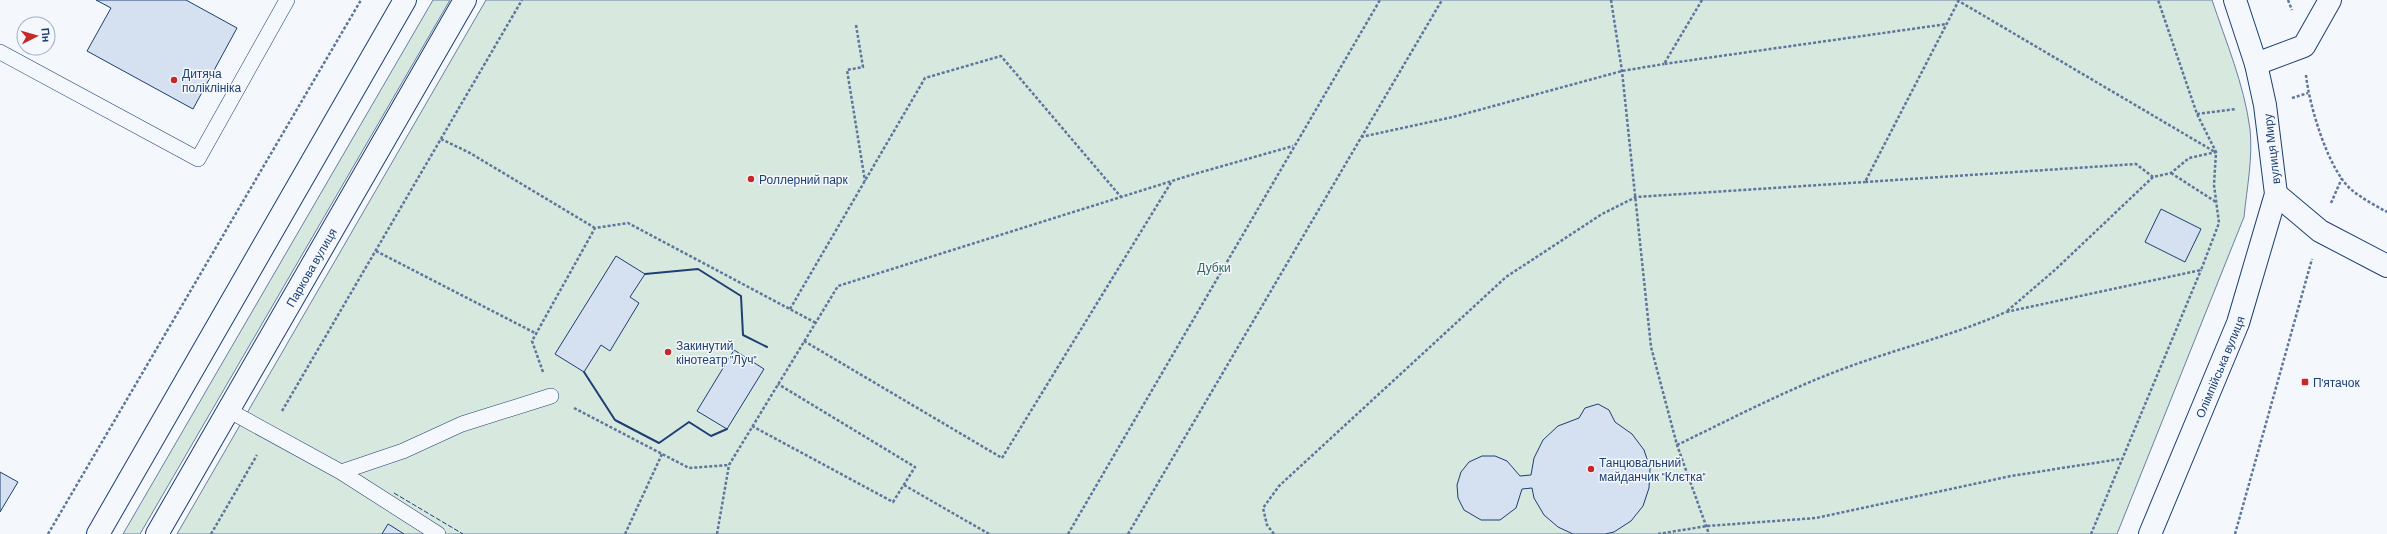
<svg xmlns="http://www.w3.org/2000/svg" width="2387" height="534" font-family="Barlow,sans-serif">
<style>
.green{fill:#d7e8df;stroke:#687fa3}
.building{fill:#d5e0f0;stroke:#1d3f73}
.lines{fill:none;stroke-linecap:round;stroke-linejoin:round}
.lane-casing{stroke:#1d3f73;stroke-width:16}
.street-casing{stroke:#1d3f73;stroke-width:24}
.secondary-casing{stroke:#1d3f73;stroke-width:24}
.path{stroke:#5e769c;stroke-width:2.5;stroke-dasharray:3 2;stroke-linecap:butt}
.lane{stroke:#f4f7fb;stroke-width:15}
.street{stroke:#f4f7fb;stroke-width:22}
.secondary{stroke:#f4f7fb;stroke-width:22}
.fence{stroke:#1d3f73;stroke-width:1;stroke-dasharray:5 2;stroke-linecap:butt}
.wall{stroke:#1d3f73;stroke-width:2}
.poi-dot{fill:#c62828;stroke:#f4f7fb;stroke-width:1.5}
.labels{text-anchor:middle;dominant-baseline:central;stroke-width:3;stroke-linejoin:round;paint-order:stroke}
.poi-label{font-size:12px;fill:#1d3f73;stroke:#f4f7fb;text-anchor:start}
.street-label{font-size:12px;fill:#1d3f73;stroke:#f4f7fb}
.park-label{font-size:12px;fill:#2c6c60;stroke:#f4f7fb}
</style>
<rect width="100%" height="100%" fill="#f4f7fb"/>
<path class="green" d="M433 0H450L140 534H123Z
M486 0H2212C2226 42 2244 84 2250 129 2253 158 2247 187 2244 217L2117 534H177Z"/>
<path class="building" d="M96 0H186L237 28 193 109 87 51 111 8Z
M2161 209 2201 229 2185 262 2145 242Z
M616 256 645 274 630 297 639 303 610 351 601 345 584 372 555 354Z
M734 350 764 369 727 429 697 411Z
M1598 404 1609 410 1615 422 1632 434 1644 450 1650 468 1649 488 1643 506 1631 521 1614 532 1605 534H1573L1558 527 1544 515 1534 498 1532 488 1522 489 1516 508 1500 520H1481L1464 510 1458 498 1457 485 1461 472 1469 462 1482 456H1495L1507 461 1520 476 1531 475 1534 458 1543 440 1558 426 1579 418 1585 408Z
M0 472 18 482 0 512Z
M388 524 393 527 404 534H382Z"/>
<g class="lines">
<defs>
<path id="lane" d="M0 52 198 159 287 0
M228 410 341 472 403 451 462 424 551 396
M341 472 438 534"/>
<path id="street" d="M2256 64 2304 46 2330 0
M2276 194 2320 231 2387 266"/>
<g id="secondary">
<path d="M98 534 405 0"/>
<path id="s1" d="M157 534 465 0"/>
<path id="s2" d="M2150 534 2238 323 2276 194 2265 105 2256 64 2235 0"/>
</g>
</defs>
<use href="#lane" class="lane-casing"/>
<use href="#street" class="street-casing"/>
<use href="#secondary" class="secondary-casing"/>
<path class="path" d="M1611 0 1622 71 1651 347 1677 445 1709 534
M1702 0 1664 64 1947 24
M1957 0 2215 152
M1959 0 1865 182 2136 164 2153 177 2171 173 2189 158 2216 152
M2288 0 2292 10
M856 25 863 67 847 70 865 181
M2306 75C2309 105 2329 173 2353 191 2363 199 2376 206 2387 212
M2292 98 2308 93
M2197 114 2236 109
M1361 137 1453 117 1622 71 1664 64
M441 139 470 153 595 228
M2171 173 2216 202
M2153 177 2056 269 2006 312 2201 270 2219 223 2214 185 2216 152 2197 114 2158 0
M2331 203 2342 178
M376 251 537 334
M790 309 925 78 1001 56 1121 197
M804 341 1002 458 1172 181
M543 372 532 341 595 228 628 223 816 323
M574 408 689 468 729 465
M282 411 522 0
M752 426 893 502 915 467 778 384
M1677 445C1731 419 1784 391 1840 370 1895 349 1952 336 2006 312
M904 485 989 534
M48 534 361 0
M211 534 257 455
M625 534 662 454
M717 534 729 465 838 286 1191 175 1293 146
M1068 534 1380 0
M1128 534 1442 0
M1274 534 1267 525 1263 508 1279 486 1506 277 1602 214 1636 197 1865 182
M1658 534 1707 526 1816 518 2011 476 2120 459
M2091 534 2201 270
M2235 534 2312 259"/>
<use href="#lane" class="lane"/>
<use href="#street" class="street"/>
<use href="#secondary" class="secondary"/>
<path class="fence" d="M394 493 463 534"/>
<path class="wall" d="M645 274 698 269 741 296 743 335 767 347
M584 372 615 420 659 443 689 422 711 436 727 429"/>
</g>
<g class="poi-dot">
<circle cx="174" cy="80" r="4"/>
<circle cx="751" cy="179" r="4"/>
<circle cx="668" cy="352" r="4"/>
<rect x="2301" y="378" width="8" height="8" rx="2"/>
<circle cx="1591" cy="469" r="4"/>
</g>
<g class="labels">
<g class="poi-label">
<text x="182" y="73">Дитяча<tspan x="182" dy="14">поліклініка</tspan></text>
<text x="759" y="179">Роллерний парк</text>
<text x="676" y="345">Закинутий<tspan x="676" dy="14">кінотеатр "Луч"</tspan></text>
<text x="2313" y="382">П'ятачок</text>
<text x="1599" y="462">Танцювальний<tspan x="1599" dy="14">майданчик "Клєтка"</tspan></text>
</g>
<g class="street-label">
<text transform="translate(2271 149) rotate(-97)">вулиця Миру</text>
<text stroke="none"><textPath href="#s1" startOffset="308">Паркова вулиця</textPath></text>
<text stroke="none"><textPath href="#s2" startOffset="181">Олімпійська вулиця</textPath></text>
</g>
<g class="park-label">
<text x="1214" y="267">Дубки</text>
</g>
</g>
<g transform="translate(36 36) rotate(84)"><circle r="19" fill="#f4f7fb" stroke="#9eadc5"/>
<path d="M0-3L7 15L0 10L-7 15Z" fill="#c62828"/>
<text y="-6" font-size="11" font-weight="bold" text-anchor="middle" fill="#1d3f73">Пн</text>
</g>
</svg>
